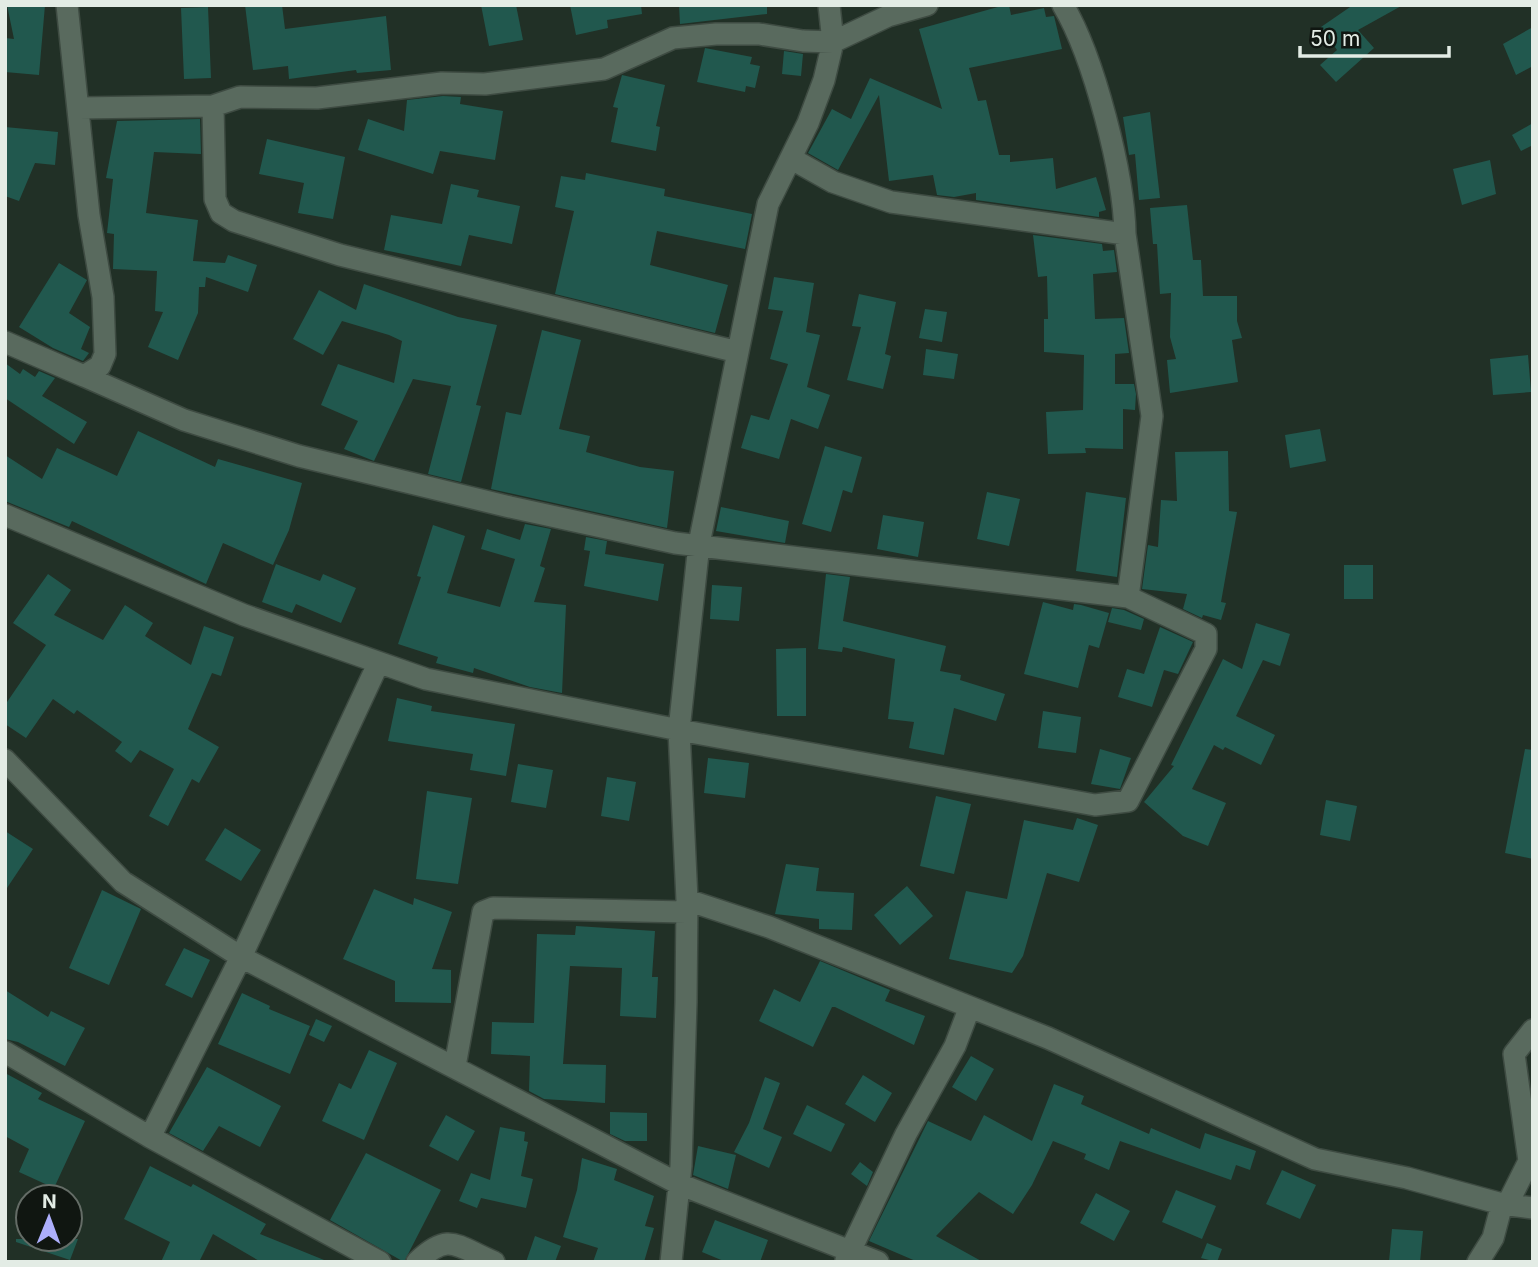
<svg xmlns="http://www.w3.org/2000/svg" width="1538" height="1267" font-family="Inter,sans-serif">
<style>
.building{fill:#21584e}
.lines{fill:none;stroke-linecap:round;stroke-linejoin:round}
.street-casing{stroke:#3e4b42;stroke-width:24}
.street{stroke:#596a5e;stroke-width:21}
</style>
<rect width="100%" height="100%" fill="#213026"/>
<path class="building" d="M7 5H45L39 75 5 72V38L14 39Z
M245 5H282L285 29 386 16 391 70 357 73 356 70 289 79 288 66 253 70Z
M481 5H516L523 40 489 46Z
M570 5H641L642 14 607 20 608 28 576 35Z
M679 5H767V14L680 24Z
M1005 5H1009L1011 15 1044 8 1046 17 1054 16 1062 49 969 68 978 101 986 100 999 155H1010V162L1053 158 1056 189 1096 177 1106 210 1099 212V217L976 200V193L954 197 937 195 933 175 889 181 879 95 838 170 808 153 832 109 851 119 870 78 942 109 919 29Z
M1353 5H1403L1358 30 1374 48 1336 82 1320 65 1337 50 1321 27Z
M208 7 211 78 184 79 181 8Z
M1533 27V66L1516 75 1503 44Z
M705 48 752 57 750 64 760 66 755 88 746 86 745 92 697 82Z
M784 51 803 54 801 76 782 74Z
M622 75 665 85 656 126 660 127 656 151 611 142 618 108 613 107Z
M443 96 461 97 460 104 503 111 495 160 440 151 433 174 358 150 368 119 404 131 407 100Z
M1150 112 1160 198 1139 200 1135 154 1129 155 1123 117Z
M200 119 201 154 154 152 146 213 198 220 193 261 225 263 228 255 257 265 248 292 206 277 205 287H199L198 313 178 360 148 347 163 312 155 311 157 271 113 269 114 234 107 233 113 179 106 178 117 121Z
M1533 123V145L1521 151 1512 135Z
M5 127 58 132 55 165 35 163 19 201 5 196Z
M267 139 345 157 333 219 298 213 304 183 259 174Z
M1490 160 1496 194 1462 205 1453 169Z
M586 173 665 189 664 196 752 214 745 249 657 231 650 265 728 285 715 333 555 294 574 211 555 207 561 176 585 180Z
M451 184 479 190 477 197 520 206 512 244 469 235 461 266 384 250 391 215 442 224Z
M1187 205 1193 260H1201L1203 296H1237V321L1242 338 1232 340 1238 382 1170 393 1167 360 1176 359 1170 337 1171 293 1160 294 1157 244H1153L1150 208Z
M1033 235 1102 244 1103 251 1114 250 1117 272 1093 274 1095 319 1124 318 1129 353 1115 354V384H1134L1136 394 1135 410 1123 409V449L1085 448 1086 453 1048 454 1046 412 1083 410 1084 355 1044 352V319H1048L1047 276 1038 277Z
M59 263 87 280 69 313 90 327 81 349 89 353 83 361 53 348 19 327Z
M774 277 814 283 806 332 820 335 807 387 830 395 818 429 791 419 779 459 741 448 751 415 769 420 788 364 770 359 783 311 768 309Z
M364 284 458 317 497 325 476 405 481 406 461 482 428 474 451 386 413 379 374 461 344 449 358 421 321 405 338 364 394 383 402 341 389 335 342 321 323 355 293 339 319 290 356 310Z
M859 294 896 302 885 354 891 356 883 389 847 380 861 327 852 326Z
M925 309 947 312 942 342 919 338Z
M542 330 581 340 559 429 590 436 586 452 640 467 674 471 667 528 491 489 506 412 521 415Z
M926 349 958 354 954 379 923 375Z
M1528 355 1531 392 1493 395 1490 359Z
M5 363 20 374 23 369 35 377 39 371 55 378 42 396 87 422 74 444 5 398Z
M1320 429 1326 461 1290 468 1285 435Z
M138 431 215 467 218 459 302 483 289 530 273 565 223 543 206 584 72 521 69 527 5 501V455L42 479 57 448 117 476Z
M825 446 862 457 852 493 843 490 831 532 802 524Z
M1228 451 1229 511 1237 512 1221 602 1226 603 1221 620 1203 615 1202 618 1183 609 1187 594 1142 589 1148 545 1158 547 1161 500 1177 501 1175 452Z
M987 492 1020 499 1009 546 977 539Z
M1086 492 1126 498 1117 577 1076 571Z
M721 507 789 521 785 543 716 531Z
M883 515 924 522 918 557 877 549Z
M525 524 551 529 540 566 545 568 534 602 566 605 562 693 530 687 474 668 473 673 436 663 438 657 398 644 421 577 417 576 433 525 465 536 447 593 500 607 515 559 481 549 487 529 520 540Z
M586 537 607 541 605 554 664 564 658 601 584 586 590 551 584 550Z
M276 564 320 581 323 574 356 588 341 623 296 604 292 613 262 602Z
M1344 565H1373V599H1344Z
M48 574 71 590 54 615 103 640 125 605 153 623 145 636 191 665 204 626 234 637 221 676 212 673 188 729 219 747 199 783 192 779 168 826 149 816 174 769 140 750 131 763 115 751 122 742 77 710 74 714 53 699 26 738 5 724V705L46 645 13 623Z
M826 574 850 577 843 621 946 646 940 671 961 675 960 680 1005 694 996 721 954 708 944 755 909 748 914 722 888 719 895 659 843 647 842 652 818 649Z
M712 585 742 587 739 621 710 619Z
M1043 602 1073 610 1074 604 1081 605 1109 613 1099 648 1089 645 1078 688 1024 674Z
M1112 608 1124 610 1144 619 1141 630 1108 622Z
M1256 623 1290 634 1280 666 1263 660 1236 716 1275 735 1261 765 1225 747 1223 750 1214 745 1192 789 1226 803 1208 846 1183 836 1144 802 1174 766 1171 765 1223 659 1242 669Z
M1160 627 1193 642 1178 674 1164 670 1152 707 1118 697 1127 669 1144 674Z
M806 648V716H777L776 649Z
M397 698 432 706 431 711 515 724 506 776 470 770 473 754 388 741Z
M1043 711 1081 717 1076 753 1038 748Z
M1100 749 1131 758 1120 789 1091 784Z
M1525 749 1533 750V859L1505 853Z
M708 758 749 763 745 798 704 793Z
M518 764 553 770 546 808 511 802Z
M607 777 636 782 629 821 601 816Z
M427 791 472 798 458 884 416 879Z
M936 796 971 804 954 874 920 866Z
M1326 800 1357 806 1350 841 1320 835Z
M1077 818 1098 825 1079 882 1047 873 1023 956 1012 973 949 959 966 891 1007 899 1024 820 1073 830Z
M225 828 261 850 241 881 205 860Z
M5 831 33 849 5 891Z
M786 864 819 868 816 891 854 893 852 930 819 929V919L775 914Z
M907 886 933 916 900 945 874 915Z
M374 889 413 905 414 898 452 912 432 969 451 970V1003L395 1002V981L343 959Z
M102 890 141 909 109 985 69 968Z
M576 926 655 931 652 977H658L656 1018 620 1016 622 968 570 966 563 1064 606 1065 605 1103 544 1099 529 1091 530 1056 491 1054 492 1022 534 1023 537 934 575 935Z
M184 948 210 960 192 998 165 985Z
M820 961 890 990 885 1001 925 1016 914 1045 835 1007H832L813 1047 759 1021 774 989 800 1002Z
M5 990 48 1017 51 1011 85 1028 65 1066 18 1042 5 1039Z
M242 993 270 1006 269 1009 310 1026 290 1074 218 1044Z
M316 1019 332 1026 324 1042 309 1035Z
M369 1050 397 1063 364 1140 322 1121 339 1083 351 1089Z
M971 1056 994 1069 976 1101 952 1087Z
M207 1067 281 1106 260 1147 219 1126 203 1151 169 1133Z
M5 1073 42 1093 38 1099 85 1121 54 1188 19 1172 29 1149 5 1136Z
M863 1075 892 1093 875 1122 845 1104Z
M765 1077 780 1083 763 1129 782 1137 769 1168 734 1152 749 1123Z
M1054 1084 1084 1096 1081 1104 1149 1134 1151 1128 1200 1149 1205 1133 1256 1151 1250 1170 1236 1165 1231 1180 1120 1141 1109 1170 1084 1159 1086 1154 1053 1141 1032 1185 1013 1214 979 1192 936 1236 983 1262H918L869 1241 928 1121 971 1141 984 1115 1032 1141Z
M807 1105 845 1124 831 1152 793 1134Z
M610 1112 647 1113V1141H625L610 1134Z
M446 1115 475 1131 458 1161 429 1146Z
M500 1127 525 1132 524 1141 528 1142 521 1176 533 1179 526 1208 481 1198 477 1208 459 1201 471 1173 490 1180Z
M698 1146 736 1155 728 1189 693 1175Z
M366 1153 441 1190 404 1262 330 1220Z
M582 1158 617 1169 614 1180 654 1196 645 1226 654 1228 644 1262H593L598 1248 563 1237 577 1190Z
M860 1162 873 1172 867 1186 851 1174Z
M150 1166 191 1187 193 1184 266 1224 260 1234 329 1262H261L213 1234 199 1262H161L170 1242 124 1219Z
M1282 1170 1316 1185 1300 1219 1266 1204Z
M1176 1190 1216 1206 1202 1239 1162 1222Z
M1096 1193 1130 1211 1114 1241 1080 1223Z
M715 1220 768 1240 760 1262H726L702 1252Z
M1392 1229 1423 1231 1420 1262H1389Z
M535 1236 561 1246 555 1262H526Z
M16 1239H78L70 1260 16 1242Z
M1207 1243 1222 1249 1217 1262 1201 1258Z"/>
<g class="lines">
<defs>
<path id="street" d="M1063 5C1094 57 1124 174 1125 234
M213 106 240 97 317 98 442 83 485 84 604 69 673 38 716 34H759L803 41 833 42 829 5
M79 108 213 106 215 199 221 213 234 221 340 255 738 352
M792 159 833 182 891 202 1125 234 1152 416 1128 597
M5 342 84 376 100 366 105 354 103 297 89 215 67 5
M5 515 244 615 426 679 679 730 1095 805 1128 801 1206 649V634L1128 597 675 543 510 507 299 456 184 420 84 376
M5 760 123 882 241 957 679 1184 878 1262
M687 900 769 927 1048 1038 1315 1159 1407 1178 1502 1204 1533 1208
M5 1052 150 1137 380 1262
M455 1066 483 912 493 908 686 912
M150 1137 241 957 378 664
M1508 1203 1529 1161 1514 1054 1533 1030
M846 1260 906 1134 955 1046 969 1009
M417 1262C449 1231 456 1246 494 1262
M671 1262 681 1166 686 1002 687 900 679 730 699 544 768 204 808 123 824 80 833 42 888 16 927 5
M1478 1262 1493 1238 1502 1204"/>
</defs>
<use href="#street" class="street-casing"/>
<use href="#street" class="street"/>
</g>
<rect width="1538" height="1267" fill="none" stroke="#e3ece5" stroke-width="14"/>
<g transform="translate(49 1218) rotate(1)"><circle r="33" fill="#101611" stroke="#646c66" stroke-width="2"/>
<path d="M0-5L12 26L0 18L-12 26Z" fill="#adaffb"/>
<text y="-10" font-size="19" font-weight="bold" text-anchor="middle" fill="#e3ece5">N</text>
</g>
<path d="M1300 46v10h149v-10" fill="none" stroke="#e3ece5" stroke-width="3.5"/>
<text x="1310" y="46" font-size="21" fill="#e3ece5" stroke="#101611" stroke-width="5" paint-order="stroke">50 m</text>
</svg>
